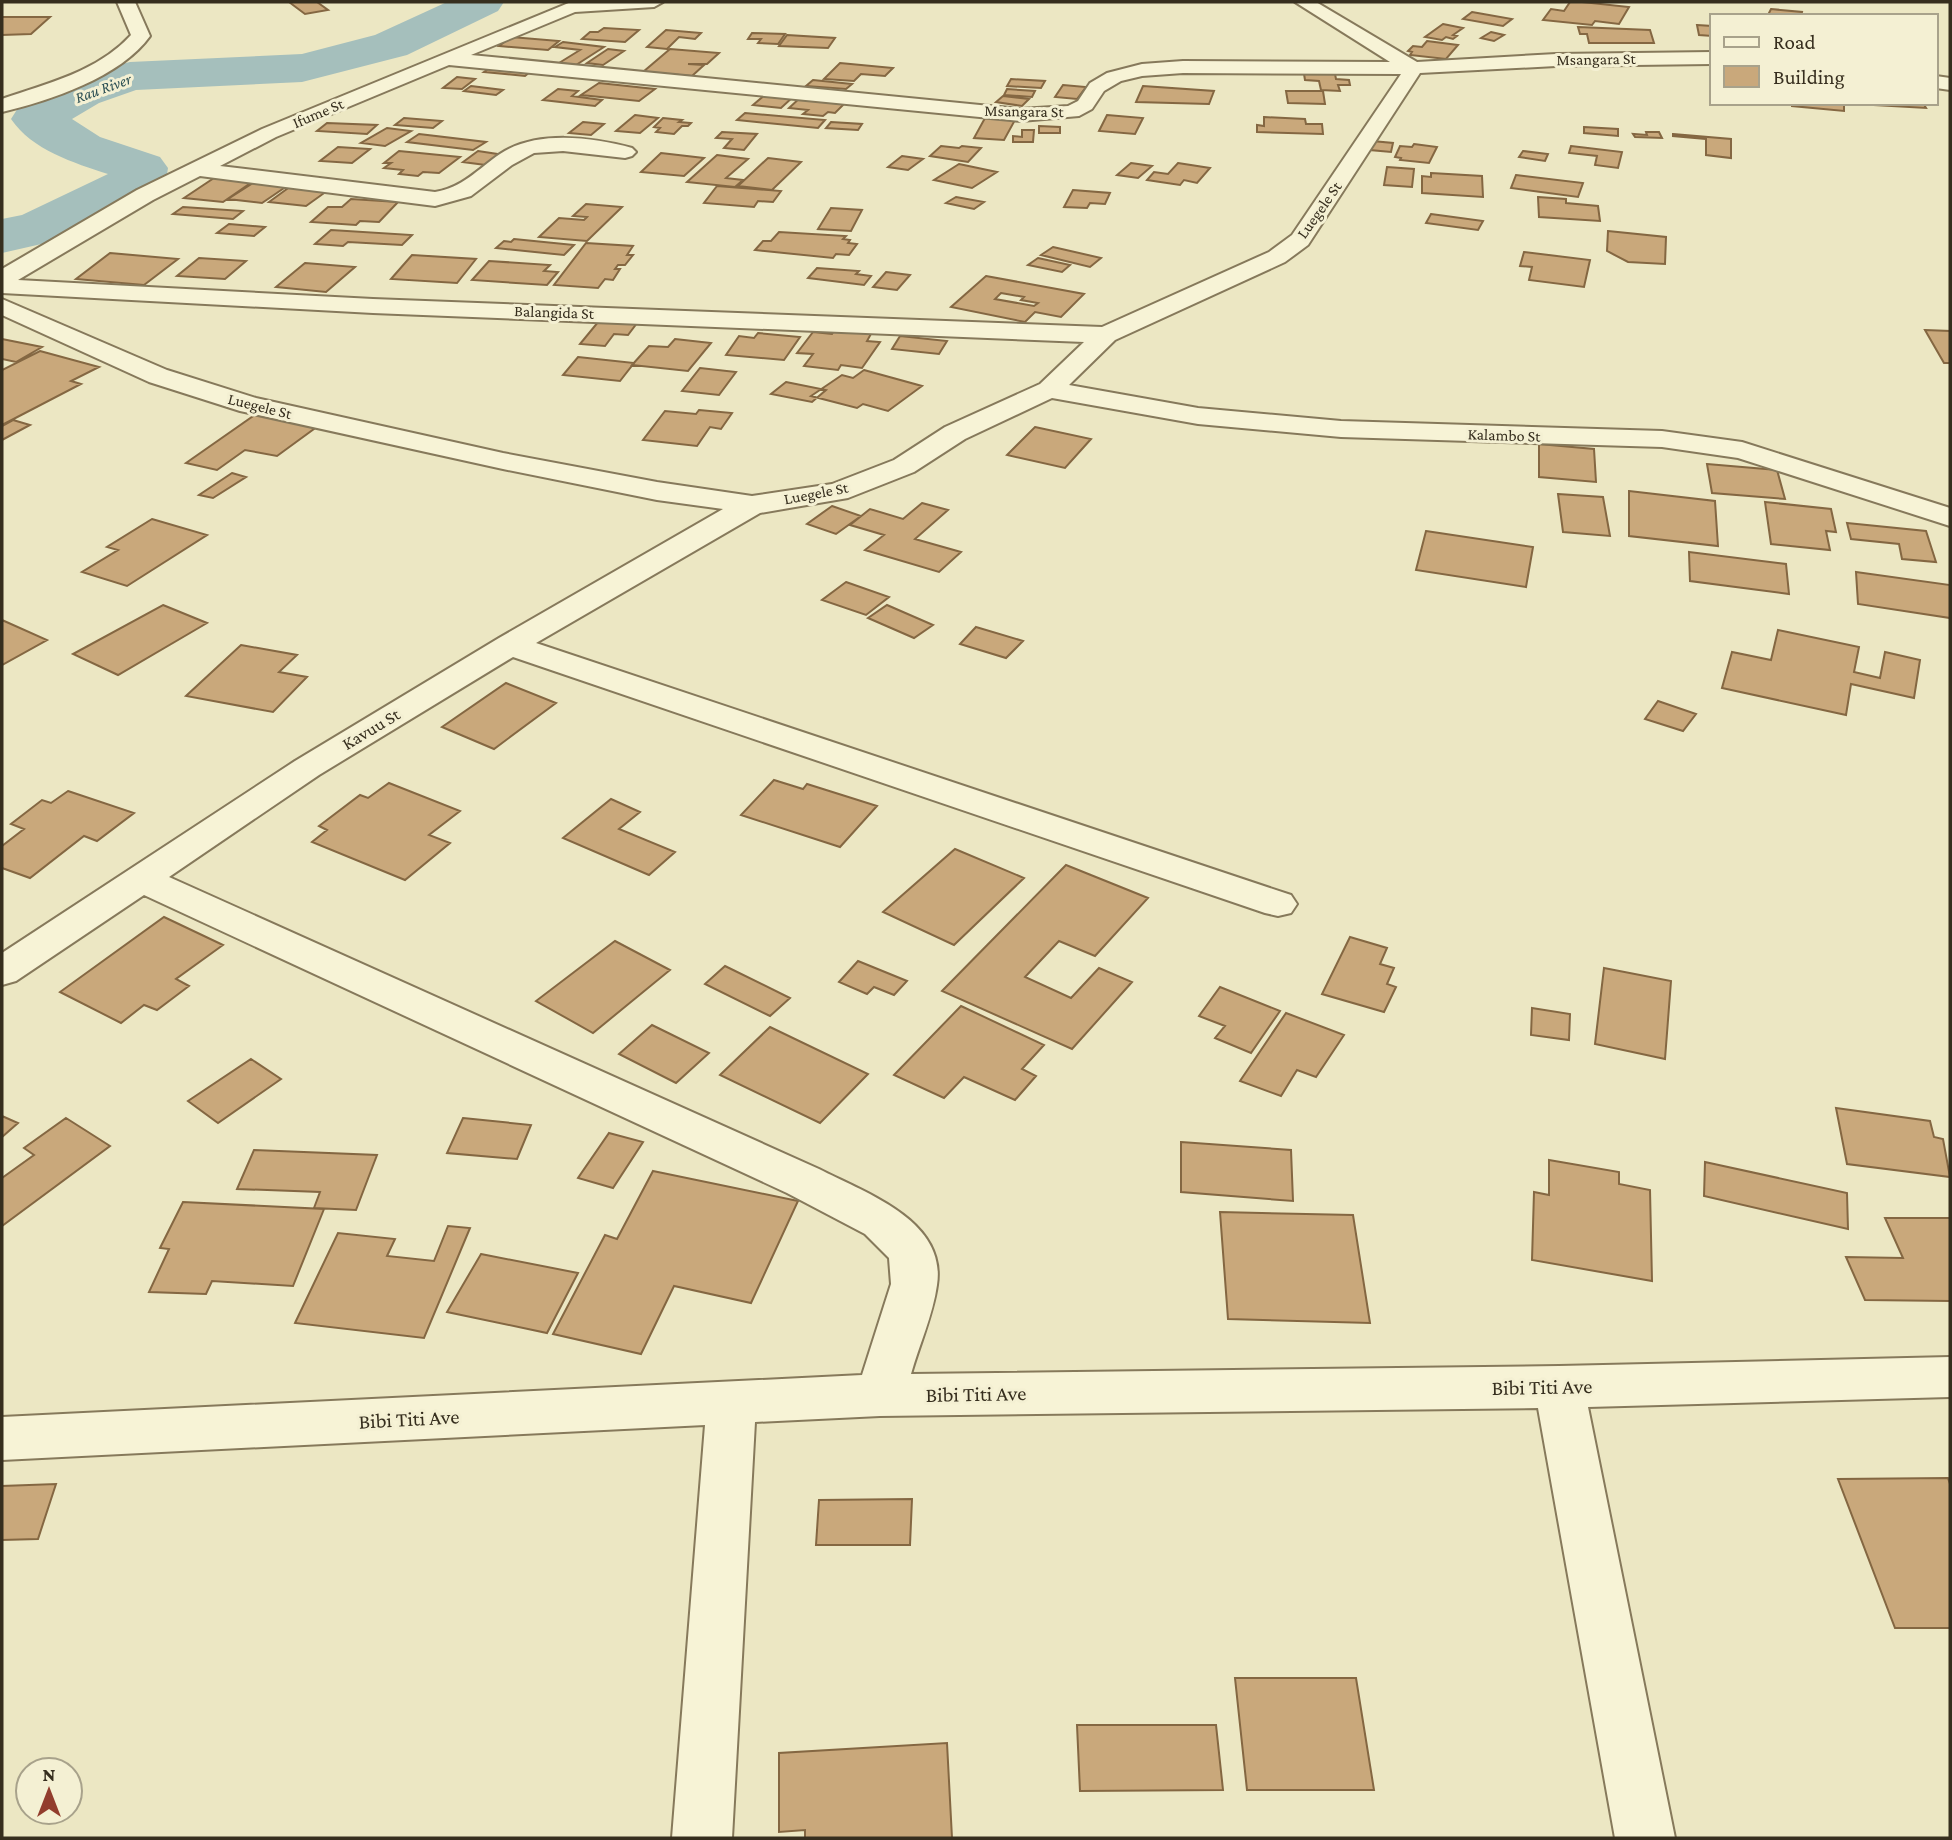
<svg xmlns="http://www.w3.org/2000/svg" width="1952" height="1840" font-family="'Crimson Pro',serif">
<style>
.lines{fill:none;stroke-linecap:round;stroke-linejoin:round}
.river{fill:#a5bfbc;fill-rule:evenodd}
.building{fill:#c9a87b;stroke:#846742;stroke-width:2;fill-rule:evenodd}
.minor-casing{stroke:#86795b;stroke-width:4}
.minor{fill:#f7f3d6;fill-rule:evenodd}
.labels{text-anchor:middle;dominant-baseline:central;stroke-width:6;stroke-linejoin:round;paint-order:stroke}
.far-street-label{font-size:16px;fill:#362e1e;stroke:#f4f0d3}
.far-water-label{font-size:16px;font-style:italic;fill:#2e5155;stroke:#f4f0d3}
.street-label{font-size:18px;fill:#362e1e;stroke:#f4f0d3}
.near-street-label{font-size:21px;fill:#362e1e;stroke:#f4f0d3}
</style>
<rect width="100%" height="100%" fill="#ece7c3"/>
<g class="lines">
<path class="river" d="M447 2H504L498 11 407 55 302 82 136 90 99 103 72 119 100 137 160 157 168 168 166 180 158 191 59 240 2 253V219L22 215 108 174C74 163 32 150 11 119L18 108 65 83 113 66 130 62 302 54 375 35Z"/>
</g>
<path class="building" d="M289 2H317L328 10 305 14Z
M1570 2H1582L1629 7 1619 24 1595 21 1592 25 1543 20 1551 9 1564 11Z
M1771 9 1802 12 1801 16 1768 15Z
M1472 12 1512 19 1503 26 1463 19Z
M2 17H50L31 34 2 35Z
M1443 24 1463 28 1453 35 1457 36 1453 39 1446 37 1442 40 1425 37Z
M1697 25 1712 26V36L1699 35Z
M1578 27 1650 30 1654 43H1589L1587 34H1580Z
M604 28 639 30 625 42 582 39 590 32H598Z
M666 30 701 33 695 39 679 37 667 49 647 47Z
M1491 32 1504 35 1494 41 1481 38Z
M752 33 785 34 778 44 758 43 761 39H748Z
M787 35 835 38 828 48 779 46Z
M511 37 559 41 548 50 499 46Z
M1427 41 1458 45 1446 59 1410 55 1412 52 1408 51 1413 46 1422 47Z
M563 42 604 47 576 65 559 63 580 50 555 47Z
M608 49 624 51 603 65 587 63Z
M670 49 719 53 707 64H688L704 65 692 76 643 72Z
M840 63 893 68 885 76 861 74 854 81 824 79Z
M490 68 531 71 525 76 484 72Z
M1304 74H1335L1336 79 1349 80 1350 85H1338L1340 91 1321 90 1319 81 1305 80Z
M457 77 475 79 462 89 443 88Z
M1011 79 1045 81 1041 88 1007 86Z
M813 80 852 84 846 89 806 86Z
M599 83 655 89 639 101 581 95Z
M1063 85 1086 87 1077 99 1055 97Z
M471 86 503 90 496 95 464 91Z
M1143 86 1214 91 1209 104 1136 102Z
M558 89 578 91 572 96 602 100 595 106 543 100Z
M1007 89 1035 91 1032 97 1004 95Z
M1286 91H1323L1325 104 1288 103Z
M767 93 794 96 781 108 753 105Z
M802 96 848 100 835 113 828 112 823 116 803 114 808 110 789 108Z
M1003 96 1029 99 1022 106 996 102Z
M1792 103H1844V111L1792 106Z
M1873 103H1923L1926 108 1874 105Z
M745 113 825 120 818 128 737 120Z
M635 115 658 118 640 133 616 131Z
M1107 115 1143 118 1135 134 1099 131Z
M1264 117 1305 119 1306 124H1322L1323 134 1257 132V125L1264 126Z
M404 118 442 121 433 128 395 125Z
M663 118 682 120 679 122 691 123 688 126H682L674 134 656 132 660 128 654 127Z
M985 118 1015 120 1004 140 974 138Z
M583 122 604 124 591 135 569 133Z
M831 122 862 124 858 130 826 128Z
M327 123 377 125 367 134 317 131Z
M1039 126 1060 127V133H1039Z
M1584 127 1618 129V136L1584 133Z
M387 128 411 131 385 146 361 143Z
M1022 130H1034L1033 142H1013V136L1022 137Z
M722 132 757 134 744 150 724 148 732 139 716 138Z
M1646 132H1659L1662 138 1635 137 1633 134 1647 135Z
M419 134 486 142 473 150 407 142Z
M1673 134 1731 139V158L1706 155V139L1673 136Z
M1372 141 1393 143 1391 152 1370 150Z
M1414 144 1437 147 1429 163 1400 160 1401 158 1395 157 1400 146 1412 147Z
M941 146 959 148 962 146 981 148 968 162 930 156Z
M1571 146 1622 152 1618 168 1595 165 1597 156 1569 153Z
M338 147 370 149 352 163 320 161Z
M399 151 460 157 439 173 423 172 418 176 399 174 403 170 384 168 391 163H384Z
M478 151 504 155 493 166 463 162Z
M1523 151 1548 154 1545 161 1519 157Z
M661 153 704 158 684 176 641 172Z
M717 155 748 159 726 178 743 180 735 187 687 182Z
M902 156 923 159 908 170 888 167Z
M768 158 801 162 772 190 738 186Z
M1131 163 1152 166 1138 178 1117 175Z
M1178 163 1210 168 1197 183 1184 180 1180 185 1147 180 1154 172 1168 174Z
M959 164 997 172 972 188 934 180Z
M1387 167 1414 169 1412 187 1384 185Z
M1431 173 1482 176 1483 197 1422 193V176L1431 177Z
M1516 175 1583 183 1578 197 1511 188Z
M214 178 252 182 223 202 184 198Z
M253 183 287 186 262 203 228 199Z
M291 186 327 191 306 206 269 202Z
M717 186 781 191 773 202 758 201 754 207 704 203Z
M1073 190 1110 193 1105 204 1090 203 1087 208 1064 207Z
M956 197 984 202 974 209 946 203Z
M1538 197 1566 199V203L1598 206 1600 221 1539 217Z
M351 199 398 202 379 222 360 221 356 225 311 222 328 207H342Z
M586 204 622 207 587 241 539 237 559 218 584 220 587 217 573 216Z
M183 207 243 211 233 219 173 214Z
M831 208 862 210 851 231 818 229Z
M1431 214 1483 221 1478 230 1426 223Z
M229 224 265 227 254 236 217 233Z
M331 230 412 235 402 245 348 242 343 246 315 244Z
M1608 231 1666 237 1665 264 1628 262 1607 251Z
M779 232 846 236 843 239 850 240 848 243 857 244 849 255 836 254 833 258 755 250 763 241H771Z
M514 239 574 245 564 255 496 248 504 241 511 242Z
M586 243 633 246 627 255H633L625 265H618L615 269H620L613 280 605 279 598 288 554 285Z
M1053 247 1101 258 1090 267 1041 255Z
M1524 252 1590 260 1584 287 1529 280 1532 267 1520 266Z
M110 253 178 259 144 285 76 279Z
M412 255 476 259 457 283 391 279Z
M199 258 246 261 225 279 177 276Z
M1038 258 1070 265 1062 272 1028 265Z
M489 261 550 265 544 271 558 272 547 285 472 280Z
M305 263 355 267 326 292 276 287Z
M817 268 859 271 856 274 871 276 864 285 808 278Z
M886 272 910 275 897 290 873 287Z
M986 276 1084 294 1061 317 1035 312 1025 322 951 307ZM1001 293 1024 297 1021 300 1038 303 1034 306 995 299Z
M603 316 640 319 628 335 614 334 605 346 580 344Z
M836 328 872 332 867 341 880 342 862 368 841 365 838 370 804 366 813 354 797 353 813 332 832 334Z
M1925 330 1950 331V363H1944Z
M758 333 800 337 784 360 726 355 739 336 754 338Z
M900 336 947 341 939 354 892 349Z
M2 339 42 347 16 362 2 359Z
M675 339 711 343 688 371 632 365 649 346 668 347Z
M40 351 99 367 71 381 81 384 2 425V370Z
M578 357 634 363 620 381 563 375Z
M700 368 736 372 719 395 682 391Z
M864 370 922 386 888 411 863 404 857 408 811 396 842 375 853 378Z
M786 382 826 390 812 402 771 394Z
M699 410 732 413 721 429 710 427 697 446 643 440 665 411 696 414Z
M256 414 318 426 277 456 245 450 217 470 186 463Z
M13 420 30 425 2 440V426Z
M1035 427 1091 439 1065 468 1007 455Z
M1539 444 1594 449 1596 482 1539 477Z
M1707 464 1777 470 1785 499 1712 493Z
M232 473 246 477 213 498 199 495Z
M1629 491 1715 501 1718 546 1629 536Z
M1558 494 1603 497 1610 536 1563 532Z
M1765 502 1831 509 1836 532 1826 531 1830 550 1771 544Z
M922 503 948 510 915 539 961 552 939 572 865 550 884 535 850 525 870 509 903 519Z
M832 506 861 516 836 534 807 524Z
M152 519 207 535 127 586 82 572 118 550 107 547Z
M1847 523 1926 531 1936 562 1902 559 1899 544 1851 539Z
M1426 531 1533 547 1526 587 1416 570Z
M1689 552 1786 564 1789 594 1690 581Z
M1856 572 1950 585V618L1858 604Z
M846 582 889 597 866 615 822 600Z
M163 605 207 623 118 675 73 654Z
M887 605 933 625 914 638 868 618Z
M2 620 47 640 2 665Z
M976 627 1023 641 1006 658 960 644Z
M1778 630 1859 647 1854 672 1880 678 1885 652 1920 660 1914 698 1851 684 1846 715 1722 688 1732 652 1771 660Z
M241 645 297 655 279 672 307 677 273 712 186 696Z
M506 683 556 703 494 749 442 727Z
M1658 701 1696 714 1683 731 1645 719Z
M774 780 803 789 807 784 877 806 840 847 741 815Z
M389 783 460 811 429 835 450 843 405 880 312 842 327 830 319 826 360 795 368 798Z
M68 791 134 813 97 841 84 836 30 878 2 868V846L24 829 11 824 42 800 51 803Z
M611 799 640 812 619 829 675 852 649 875 563 838Z
M955 849 1024 878 954 945 883 912Z
M1066 865 1148 898 1095 956 1059 941 1025 977 1071 998 1099 968 1132 982 1072 1049 942 991Z
M164 917 223 945 176 979 189 986 157 1010 144 1005 121 1023 60 992Z
M1350 937 1387 948 1380 964 1394 968 1387 984 1396 987 1384 1012 1322 994Z
M615 941 670 970 593 1033 536 1001Z
M858 961 907 981 894 995 874 987 867 994 839 982Z
M725 966 790 998 770 1016 705 984Z
M1604 968 1671 981 1665 1059 1595 1044Z
M1220 987 1280 1011 1251 1053 1215 1038 1225 1026 1199 1016Z
M961 1006 1044 1045 1022 1069 1036 1076 1015 1100 964 1077 944 1098 894 1075Z
M1532 1008 1570 1014 1569 1040 1531 1035Z
M1286 1013 1344 1035 1316 1077 1297 1070 1281 1096 1240 1081Z
M652 1025 709 1053 676 1083 619 1054Z
M770 1027 868 1074 820 1123 720 1075Z
M251 1059 281 1079 218 1123 188 1101Z
M1836 1108 1930 1121 1934 1137 1943 1139 1950 1177 1847 1164Z
M2 1116 18 1123 2 1137Z
M66 1118 110 1146 2 1226V1178L34 1155 24 1148Z
M463 1118 531 1125 517 1159 447 1153Z
M609 1133 643 1142 613 1188 578 1178Z
M1181 1142 1291 1150 1293 1201 1181 1192Z
M254 1150 377 1155 356 1210 314 1208 320 1192 237 1189Z
M1549 1160 1619 1172V1184L1650 1190 1652 1281 1532 1260 1534 1192 1549 1195Z
M1705 1162 1847 1193 1848 1229 1704 1196Z
M653 1171 798 1201 751 1303 674 1286 641 1354 553 1334 605 1235 617 1239Z
M183 1202 324 1209 293 1286 212 1281 206 1294 149 1292 169 1249 160 1248Z
M1220 1212 1353 1215 1370 1323 1228 1319Z
M1885 1218H1950V1301L1865 1300 1846 1257 1903 1258Z
M448 1226 470 1228 424 1338 295 1323 338 1233 395 1239 387 1256 434 1261Z
M481 1254 578 1273 547 1333 447 1312Z
M1948 1478 1950 1484V1628H1895L1838 1479Z
M56 1484 38 1539 2 1540V1486Z
M912 1499 910 1545H816L819 1500Z
M1235 1678H1356L1374 1790H1247Z
M1077 1725H1216L1223 1790 1080 1791Z
M947 1743 952 1838H805V1830L779 1832V1753Z"/>
<g class="lines">
<defs>
<path id="minor" d="M117 2H135L150 36C121 77 49 101 2 112V99C48 83 97 72 131 35Z
M571 2H663L654 7 575 12 471 55 1021 109 1068 106 1078 101 1090 83 1107 73 1142 64 1183 61 1390 62 1295 2H1316L1417 62 1556 54 1712 52V64L1556 66 1420 73 1308 245 1285 262 1115 340 1069 385 1198 408 1341 421 1662 431 1742 442 1950 508V526L1738 458 1662 447 1341 437 1198 424 1052 398 965 439 914 472 848 498 760 513 536 643 1291 895 1297 904 1291 913 1278 916 1265 913 513 657 319 775 169 877 819 1169C865 1193 947 1220 937 1285 933 1315 919 1345 911 1374L1559 1366 1950 1357V1397L1588 1407 1675 1838H1615L1538 1408 880 1416 755 1422 732 1838H672L705 1425 2 1460V1417L862 1375 891 1284 889 1258 865 1234 787 1193 144 895 16 981 2 985V953L295 761 499 638 723 509 657 500 503 469 240 411 149 382 2 315V299L167 370 256 398 503 453 657 482 752 496 832 484 894 460 945 427 1040 384 1084 342 373 313 2 293V269L137 190 262 129ZM449 65 1021 121 1079 116 1092 109 1104 91 1121 81 1142 76 1183 73 1401 74 1292 235 1269 252 1102 327 373 299 18 280 153 200 200 176 435 206 471 196 512 165 534 153 563 151 625 158 632 156 636 152 632 148C592 137 536 130 500 154 478 169 462 188 435 192L220 166 276 137Z
M1936 76 1950 78V90L1936 88Z"/>
</defs>
<use href="#minor" class="minor-casing"/>
<use href="#minor" class="minor"/>
</g>
<g class="labels">
<g class="far-street-label">
<text transform="translate(1596 59) rotate(-1)">Msangara St</text>
<text transform="translate(1024 111) rotate(1)">Msangara St</text>
<text transform="translate(318 113) rotate(-23)">Ifume St</text>
<text transform="translate(1319 210) rotate(-55)">Luegele St</text>
<text transform="translate(554 312) rotate(2)">Balangida St</text>
<text transform="translate(260 406) rotate(14)">Luegele St</text>
<text transform="translate(1504 435) rotate(2)">Kalambo St</text>
<text transform="translate(816 493) rotate(-11)">Luegele St</text>
</g>
<g class="far-water-label">
<text transform="translate(103 88) rotate(-20)">Rau River</text>
</g>
<g class="street-label">
<text transform="translate(371 729) rotate(-31)">Kavuu St</text>
</g>
<g class="near-street-label">
<text transform="translate(1542 1387) rotate(-1)">Bibi Titi Ave</text>
<text transform="translate(976 1394) rotate(-1)">Bibi Titi Ave</text>
<text transform="translate(409 1419) rotate(-3)">Bibi Titi Ave</text>
</g>
</g>
<rect width="1952" height="1840" fill="none" stroke="#362e1e" stroke-width="7"/>
<rect x="1710" y="14" width="228" height="91" fill="#f4f0d3" stroke="#a8a28b" stroke-width="2"/>
<rect x="1724" y="37" width="35" height="10" fill="#f7f3d6" stroke="#a8a28b" stroke-width="2"/>
<text x="1773" y="49" font-size="21" fill="#362e1e">Road</text>
<rect x="1724" y="66" width="35" height="21" fill="#c9a87b" stroke="#a8a28b" stroke-width="2"/>
<text x="1773" y="84" font-size="21" fill="#362e1e">Building</text>
<g transform="translate(49 1791)"><circle r="33" fill="#f4f0d3" stroke="#a8a28b" stroke-width="2"/>
<path d="M0-5L12 26L0 18L-12 26Z" fill="#923d2d"/>
<text y="-10" font-size="19" font-weight="bold" text-anchor="middle" fill="#362e1e">N</text>
</g>
</svg>
